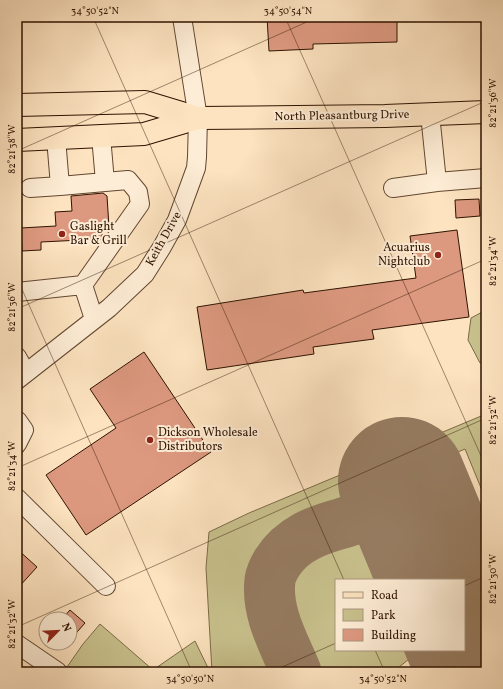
<svg xmlns="http://www.w3.org/2000/svg" width="503" height="689" font-family="Vollkorn,serif">
<style>
.green{fill:#c8c18d;stroke:#7c6a46}
.lines{fill:none;stroke-linecap:round;stroke-linejoin:round}
.taxiway{stroke:#967b60;stroke-width:51}
.runway{stroke:#967b60;stroke-width:128}
.building{fill:#dd9980;stroke:#2f1300}
.minor-casing{stroke:#624730;stroke-width:20}
.major-casing{stroke:#2f1300;stroke-width:24}
.minor{stroke:#feedd6;stroke-width:18}
.major{stroke:#fde3c0;stroke-width:22}
.ticks{fill:none;stroke:#2f1300;stroke-width:1;stroke-opacity:0.45}
.poi-dot{fill:#8f2418;stroke:#feedd6;stroke-width:1.5}
.labels{text-anchor:middle;dominant-baseline:central;stroke-width:4;stroke-linejoin:round;paint-order:stroke}
.street-label{font-size:12px;fill:#2f1300;stroke:#feedd6}
.poi-label{font-size:12px;fill:#2f1300;stroke:#feedd6;text-anchor:start}
.neatline{fill:none;stroke:#2f1300;stroke-width:1.5}
.ticks-label{font-size:10px;text-anchor:middle;fill:#2f1300}
</style>
<rect width="100%" height="100%" fill="#fde3c0"/>
<filter id="stains"><feTurbulence type="fractalNoise" baseFrequency=".005" numOctaves="4"/><feColorMatrix values="0 0 0 0 .2 0 0 0 0 .09 0 0 0 0 .02 0 0 0 .5 -.17"/></filter>
<radialGradient id="worn" r=".72"><stop offset=".6" stop-color="#630" stop-opacity="0"/><stop offset="1" stop-color="#630" stop-opacity=".3"/></radialGradient>
<path class="green" d="M486 310V361L480 363 468 340 471 318Z
M486 414V500L465 449 306 516 282 529 263 550 252 572 251 601 281 672H212L206 568 209 532 249 513Z
M359 536 377 580H336V650H406L409 659 393 672H320L305 646 289 596 293 574 311 553 331 543Z
M100 624 153 670 195 641 210 672H79L67 667 83 644Z"/>
<g class="lines">
<path class="taxiway" d="M296 672C284 643 266 613 270 580 271 574 274 568 277 563 292 539 317 530 343 523 354 519 366 516 378 515 384 515 393 517 399 519 413 524 422 536 430 548"/>
<path class="runway" d="M402 481 443 580
M464 629 482 672"/>
</g>
<path class="building" d="M267 17H397V42L313 44V49L269 51Z
M103 193 107 196 109 227H102V239L41 242V250L22 251 21 228 56 226 55 212 72 211 71 196Z
M479 199 480 216 456 218 455 200Z
M457 230 469 317 372 330 374 339 313 347 314 354 207 370 197 307 303 290 304 293 416 278 410 236Z
M144 352 211 452 86 535 46 475 116 428 90 389Z
M17 549 37 567 17 589Z
M70 610 85 623 70 640V619H62Z"/>
<g class="lines">
<defs>
<path id="minor" d="M430 114 437 182
M60 186 105 182 101 136
M30 188 60 186 56 138
M393 188 437 182 486 178
M83 285 94 319
M17 292 83 285 140 204 138 192 128 180 105 182
M17 357 26 373
M17 380 109 308 145 274 162 247 177 220 196 168 197 157 198 118 182 17
M17 420 24 430 17 444
M17 498 106 586
M17 644 58 672"/>
<path id="major" d="M17 105 145 102 198 118
M17 140 144 134 198 118 385 116 486 112"/>
</defs>
<use href="#minor" class="minor-casing"/>
<use href="#major" class="major-casing"/>
<use href="#minor" class="minor"/>
<use href="#major" class="major"/>
</g>
<path class="ticks" d="M93 17 344 580M285 17 486 467M478 17 486 35M17 151 318 17M17 278 192 672M17 309 486 101M17 468 486 259M464 586 486 576M17 627 486 418M375 650 385 672M271 672 336 643"/>
<g class="poi-dot">
<circle cx="62" cy="234" r="4"/>
<circle cx="438" cy="255" r="4"/>
<circle cx="150" cy="440" r="4"/>
</g>
<g class="labels">
<g class="street-label">
<text transform="translate(342 116) rotate(-1)">North Pleasantburg Drive</text>
<text transform="translate(164 239) rotate(-61)">Keith Drive</text>
</g>
<g class="poi-label">
<text x="70" y="227">Gaslight<tspan x="70" dy="14">Bar &amp; Grill</tspan></text>
<text x="430" y="248" text-anchor="end">Acuarius<tspan x="430" dy="14">Nightclub</tspan></text>
<text x="158" y="433">Dickson Wholesale<tspan x="158" dy="14">Distributors</tspan></text>
</g>
</g>
<rect width="503" height="689" fill="none" stroke="#fde3c0" stroke-width="44"/>
<rect x="335" y="579" width="130" height="72" fill="#feedd6" stroke="#ab9680"/>
<rect x="343" y="592" width="20" height="6" fill="#fde3c0" stroke="#ab9680"/>
<text x="371" y="599" font-size="12" fill="#2f1300">Road</text>
<rect x="343" y="609" width="20" height="12" fill="#c8c18d" stroke="#ab9680"/>
<text x="371" y="619" font-size="12" fill="#2f1300">Park</text>
<rect x="343" y="629" width="20" height="12" fill="#dd9980" stroke="#ab9680"/>
<text x="371" y="639" font-size="12" fill="#2f1300">Building</text>
<g transform="translate(58 631) rotate(66)"><circle r="19" fill="#feedd6" stroke="#ab9680"/>
<path d="M0-3L7 15L0 10L-7 15Z" fill="#8f2418"/>
<text y="-6" font-size="11" font-weight="bold" text-anchor="middle" fill="#2f1300">N</text>
</g>
<rect x="22" y="22" width="459" height="645" class="neatline"/>
<g class="ticks-label">
<text x="95" y="14">34°50'52"N</text>
<text x="288" y="14">34°50'54"N</text>
<text transform="translate(492 103) rotate(-90)" y="4">82°21'36"W</text>
<text transform="translate(11 149) rotate(-90)" y="4">82°21'38"W</text>
<text transform="translate(492 261) rotate(-90)" y="4">82°21'34"W</text>
<text transform="translate(11 307) rotate(-90)" y="4">82°21'36"W</text>
<text transform="translate(492 420) rotate(-90)" y="4">82°21'32"W</text>
<text transform="translate(11 466) rotate(-90)" y="4">82°21'34"W</text>
<text transform="translate(492 579) rotate(-90)" y="4">82°21'30"W</text>
<text transform="translate(11 624) rotate(-90)" y="4">82°21'32"W</text>
<text x="190" y="682">34°50'50"N</text>
<text x="383" y="682">34°50'52"N</text>
</g>
<rect width="100%" height="100%" filter="url(#stains)"/>
<rect width="100%" height="100%" fill="url(#worn)"/>
</svg>
